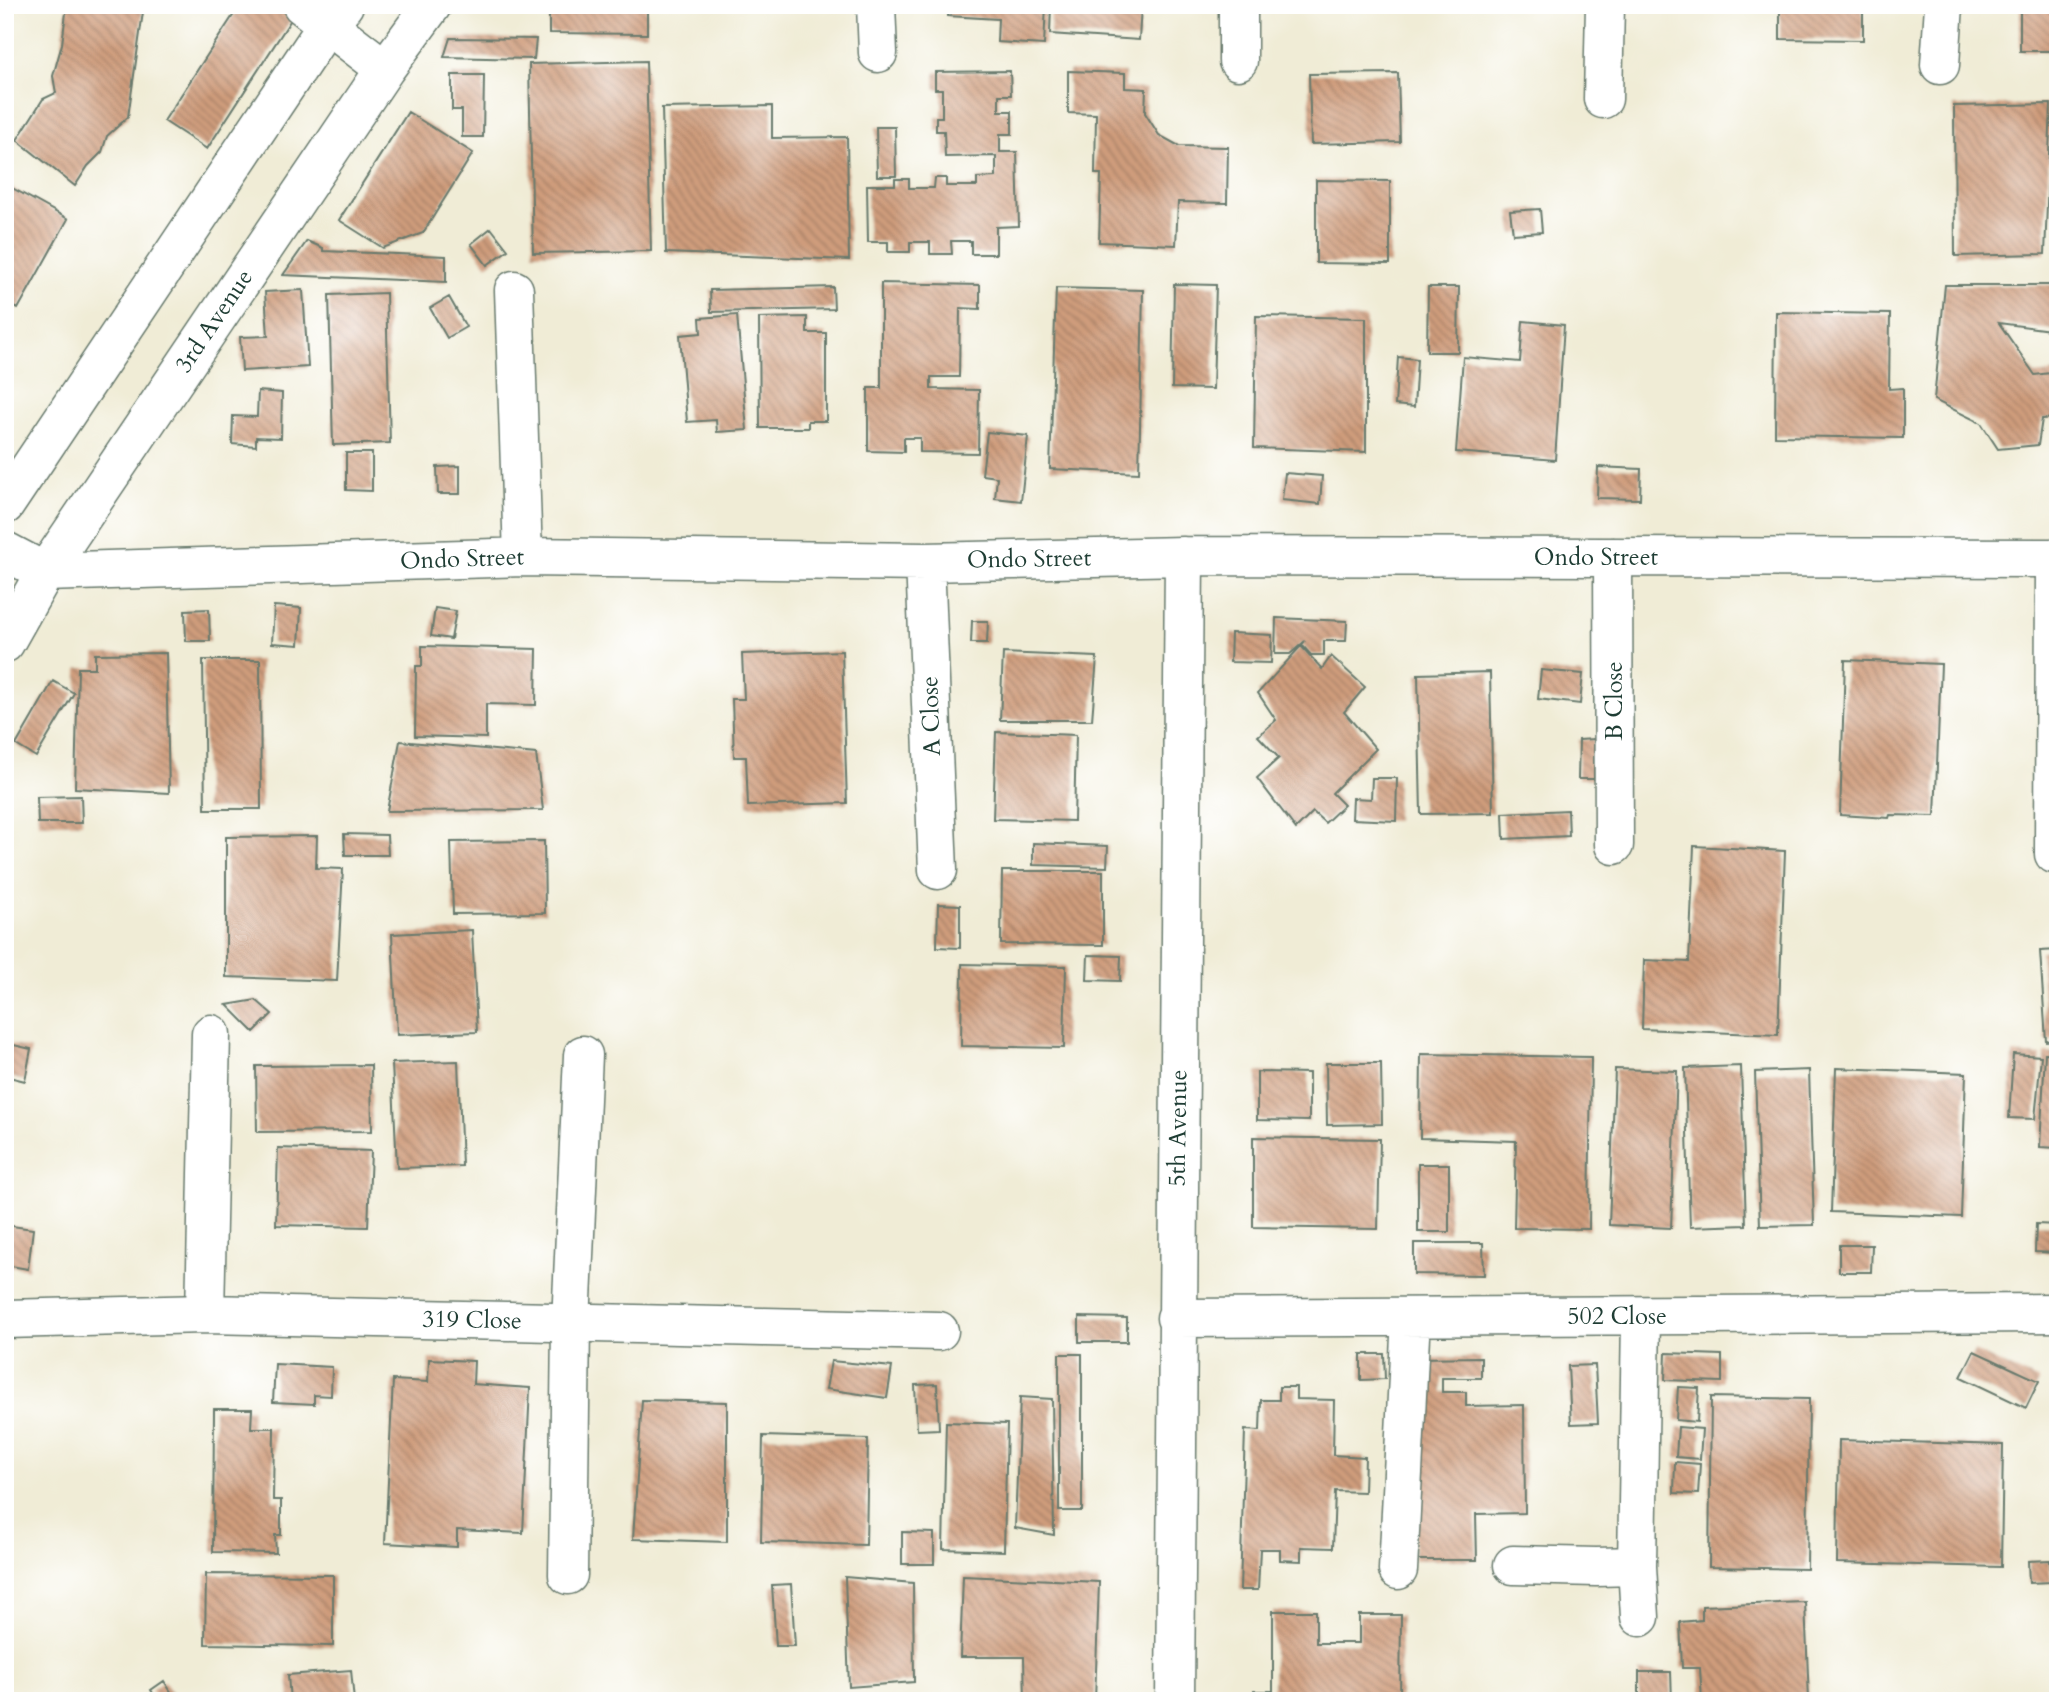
<svg xmlns="http://www.w3.org/2000/svg" width="2063" height="1706" font-family="Cardo,serif">
<style>
.building{fill:url(#building-back-hatch)}
.lines{fill:none;stroke-linecap:round;stroke-linejoin:round}
.minor-casing{stroke:#687a6d;stroke-width:41}
.minor{stroke:#fff;stroke-width:38}
.labels{text-anchor:middle;dominant-baseline:central;stroke-width:5;stroke-linejoin:round;paint-order:stroke}
.street-label{font-size:24px;fill:#1f3d34;stroke:#fff}
</style>
<defs>
<pattern id="building-back-hatch" width="6" height="6" patternUnits="userSpaceOnUse" patternTransform="scale(1.75)"><rect width="6" height="6" fill="#cf9c7c"/><path d="M-1 5l2 2M0 0l6 6M5-1l2 2" fill="none" stroke="#a78066"/></pattern>
</defs>
<rect width="100%" height="100%" fill="#fff"/>
<filter id="ink" filterUnits="userSpaceOnUse"><feTurbulence type="fractalNoise" baseFrequency=".0143" numOctaves="2"/><feDisplacementMap in="SourceGraphic" scale="14" xChannelSelector="R" yChannelSelector="G"/><feConvolveMatrix kernelMatrix="1 2 1 2 8 2 1 2 1" color-interpolation-filters="sRGB"/></filter>
<filter id="wash" filterUnits="userSpaceOnUse"><feTurbulence type="fractalNoise" baseFrequency=".00686" numOctaves="4" result="noise"/><feDisplacementMap in="SourceGraphic" scale="28" xChannelSelector="R" yChannelSelector="G"/><feGaussianBlur stdDeviation="1.57" result="paint"/><feColorMatrix in="noise" values="0 0 0 0 0 0 0 0 0 0 0 0 0 0 0 0 0 1.4 0 .05"/><feComposite in="paint" operator="in"/></filter>
<g filter="url(#wash)">
<rect width="100%" height="100%" fill="#f0ecd6"/>
<g id="blocks">
<path class="building" d="M67 5H144L128 117 107 136 102 152 88 166 75 186 17 140 43 99 56 93 53 76 62 44Z
M240 5H273L292 18 207 149 164 121Z
M560 5H647V34L549 33V8H560Z
M948 5H1046L1044 45 997 42 998 19 948 16Z
M1051 5H1141L1139 40 1050 34Z
M1780 5H1863V40L1780 39Z
M2020 5H2058V51H2020Z
M450 38 536 39 534 59 444 57Z
M646 61 651 251 533 253 529 64Z
M1010 71 1011 95H999V111H1012V134H1000V152H1017L1019 226 996 227V254H971V241H951L952 254H930V242H910V252H888V242H868L867 185H895V179H909V188H934L935 178H946V186H977V178L996 177V156L945 157 944 131H936V117H942V89H935V72Z
M1068 71 1125 73V88L1146 89 1145 113 1159 135 1179 146 1228 147 1227 203 1178 202 1176 245 1099 242 1101 174H1095L1096 114 1068 113Z
M1398 73 1400 142 1311 144 1309 74Z
M452 75H484L483 137H462V110H452Z
M2051 104 2045 254 1955 256 1954 106Z
M772 106V138L847 137 849 260 666 253 662 108Z
M408 112 473 153 423 233 383 248 339 220Z
M876 127H895L896 176H877Z
M1316 180 1390 181V264L1316 263Z
M5 184 68 219 18 309 5 302Z
M1540 209 1542 232 1513 234 1510 211Z
M491 228 508 250 487 265 471 244Z
M307 241 323 248V251L446 256V282L283 275Z
M881 283 980 285V309L960 308 959 377H931V389L979 390 978 453 920 452V438H904V452L868 451V388H881Z
M1174 284 1216 285 1213 389 1172 388Z
M1945 285H2058V331L1999 323 2035 375 2058 372V418L2042 419 2038 445 1998 449 1981 423 1934 400Z
M833 287 834 309 711 312 710 290Z
M1428 287H1459L1458 352H1427Z
M1056 288 1143 290 1139 473 1050 469Z
M303 290 308 367 242 371 240 337 268 336 265 292Z
M386 293 390 443 333 445 329 295Z
M449 297 466 327 447 338 430 308Z
M1776 312 1890 314 1889 389 1903 388V438L1775 436Z
M737 315 747 430 717 432 716 420 687 422 680 335 701 333 700 318Z
M1256 316 1366 318V452L1254 448Z
M807 317V333H826V421H808V428H760L759 318Z
M1523 321 1564 325 1555 460 1456 452 1463 357 1520 362Z
M1398 357 1417 359 1414 407 1395 405Z
M258 391 282 393 281 438 256 437V446L232 444 233 416 257 417Z
M987 432 1028 436 1021 501 995 498 997 477 982 475Z
M346 453H372V491L346 490Z
M460 466V494H438L437 467Z
M1598 467 1641 469 1640 499 1597 498Z
M1285 473 1322 476 1320 504 1282 500Z
M274 606 301 608 299 645 272 643Z
M435 608 456 611 451 639 431 636Z
M209 609 210 641H186L185 610Z
M1276 618 1347 621 1346 641H1324V655H1311L1302 645 1305 641 1290 654H1275Z
M972 621H988L987 643H971Z
M1231 633 1272 635 1271 663 1230 662Z
M422 646 537 649 536 705 486 704V738L415 736 416 666H422Z
M1301 646 1322 669 1331 656 1365 687 1344 712 1376 749 1332 793 1344 805 1325 823 1313 812 1296 829 1257 778 1279 758 1258 736 1276 720 1258 693Z
M842 651 847 803 748 806 746 757H734L732 699H744L742 654Z
M166 653 169 793 75 788 78 668H95V654Z
M1003 653 1097 657 1092 720H1000Z
M203 660H260L261 809H205Z
M1845 660 1941 664 1935 816 1890 815 1889 818 1840 815Z
M1541 670 1583 674 1580 704 1538 699Z
M1490 672 1493 813 1421 814 1418 674Z
M53 681 74 693 36 757 16 745Z
M996 732 1076 735 1074 821 993 819Z
M1594 739V779H1578L1579 740Z
M400 741 536 754 543 810 387 811Z
M1372 778H1397L1396 821 1352 819 1353 798 1371 799Z
M81 796 82 823H38L37 797Z
M1568 810 1569 836 1504 839 1503 813Z
M344 834 387 835 388 855H345Z
M317 836 316 868 343 869 337 981 226 977V837Z
M544 841 545 913 453 914 451 842Z
M1033 843 1108 846 1107 867 1033 865Z
M1694 846 1785 851 1778 1035 1642 1029 1644 960 1689 962Z
M1002 871H1103V945L1001 944Z
M938 904 960 905V948L937 947Z
M472 930 477 1032 397 1035 392 934Z
M2058 950V1040L2046 1041 2040 951Z
M1088 955 1121 956 1120 981 1087 980Z
M962 964 1066 966 1064 1048 961 1046Z
M256 1000 272 1014 254 1032 227 1005Z
M5 1043 31 1049 25 1081 5 1076Z
M2045 1053 2058 1054V1148L2040 1147Z
M1421 1054 1591 1057 1589 1229 1514 1228 1516 1141 1420 1138Z
M2013 1054 2041 1056 2035 1119 2009 1118Z
M458 1061 462 1166 397 1168 392 1063Z
M1326 1063H1381L1382 1124 1327 1125Z
M371 1065 372 1131 257 1132 256 1066Z
M1741 1066 1746 1225 1690 1227 1685 1068Z
M1836 1068 1966 1073 1961 1217 1831 1212Z
M1615 1069 1677 1071 1671 1228 1609 1225Z
M1809 1070 1814 1225 1760 1226 1755 1072Z
M1257 1072 1309 1073V1121L1257 1120Z
M1253 1137 1380 1139 1378 1229 1253 1227Z
M278 1148 371 1151 368 1227 276 1225Z
M1418 1164H1449V1232H1418Z
M2036 1224 2058 1225V1253L2035 1252Z
M5 1225 33 1229 28 1269 5 1265Z
M1414 1243H1483L1484 1275 1414 1274Z
M1839 1245H1872L1871 1272H1839Z
M1079 1317 1127 1318V1342H1079Z
M1974 1351 2039 1381 2026 1408 1961 1377Z
M1666 1353 1722 1355V1382L1665 1380Z
M1059 1354H1082V1511H1059Z
M1361 1354H1384L1385 1379 1361 1380Z
M1481 1357V1378H1442V1392H1466V1406L1524 1405 1525 1513 1476 1514 1477 1560H1414L1418 1358Z
M429 1359 474 1361 473 1384 530 1388 523 1533 457 1530V1547L385 1543 393 1380 428 1382Z
M831 1361 892 1367 887 1398 826 1389Z
M275 1364 332 1367 331 1396 314 1395V1404L273 1402Z
M1595 1365 1598 1423 1571 1424 1568 1366Z
M937 1384 939 1429 917 1430 915 1385Z
M1279 1387H1296V1399L1334 1400 1333 1455 1365 1457 1364 1492 1335 1491 1333 1548 1301 1547V1561L1280 1560V1549H1260L1258 1590H1240L1245 1430 1260 1431 1261 1400H1279Z
M1678 1387 1699 1388 1697 1422 1676 1420Z
M1020 1397 1052 1399 1054 1535 1015 1528Z
M1711 1397 1809 1399 1807 1569 1709 1567Z
M642 1400 727 1402V1542L633 1539Z
M214 1409H252L251 1428H274L273 1500H281V1535H275L276 1553 213 1552Z
M946 1422 1007 1424 1004 1551 943 1549Z
M1678 1427 1702 1429 1700 1459 1676 1457Z
M763 1436 868 1439 866 1545 761 1542Z
M1839 1440 2003 1445 2001 1567 1837 1563Z
M1675 1462 1700 1464 1698 1494 1674 1493Z
M902 1532 934 1533V1564H902Z
M2050 1560 2051 1582 2029 1583 2028 1561Z
M206 1574 333 1575V1646L205 1644Z
M963 1576 1099 1582 1095 1701H1025L1024 1657H960Z
M845 1577 913 1583 914 1682 849 1687Z
M791 1584 795 1646H776L772 1585Z
M1805 1602 1809 1701H1702L1700 1668H1682L1680 1622 1702 1620V1606Z
M1273 1611H1316V1643H1359V1615H1401L1400 1701H1254V1691H1273Z
M351 1670 354 1701H290L288 1675Z
M1639 1672H1671L1672 1701H1639Z
M164 1681 177 1701H158L151 1690Z"/>
</g>
</g>
<g filter="url(#ink)">
<use href="#blocks" fill-opacity="0" stroke="#687a6d" stroke-width="2"/>
<g class="lines">
<defs>
<path id="minor" d="M302 5 385 69
M876 5 878 53
M1238 61V5
M1940 65 1944 5
M1603 99 1605 5
M514 290 523 557
M5 505 327 25 344 5
M5 551 45 572 523 557 925 562 1184 556 2058 558
M1613 557 1614 845
M925 562 938 870
M5 643 45 572 385 69 432 5
M2054 854 2055 558
M205 1314 211 1034
M1176 1318 2058 1313
M5 1319 205 1314 939 1331
M1513 1565 1596 1567 1637 1566
M1398 1570 1411 1317
M568 1575 571 1323 583 1055
M1640 1617 1637 1566 1641 1316
M1175 1701 1184 556"/>
</defs>
<use href="#minor" class="minor-casing"/>
<use href="#minor" class="minor"/>
</g>
</g>
<g class="labels">
<g class="street-label">
<text transform="translate(214 321) rotate(-56)">3rd Avenue</text>
<text x="1596" y="557">Ondo Street</text>
<text transform="translate(462 559) rotate(-2)">Ondo Street</text>
<text transform="translate(1029 559) rotate(-1)">Ondo Street</text>
<text transform="translate(1614 701) rotate(-90)">B Close</text>
<text transform="translate(931 716) rotate(-92)">A Close</text>
<text transform="translate(1178 1128) rotate(-89)">5th Avenue</text>
<text x="1617" y="1316">502 Close</text>
<text transform="translate(472 1320) rotate(1)">319 Close</text>
</g>
</g>
<rect width="2063" height="1706" fill="none" stroke="#fff" stroke-width="28"/>
</svg>
